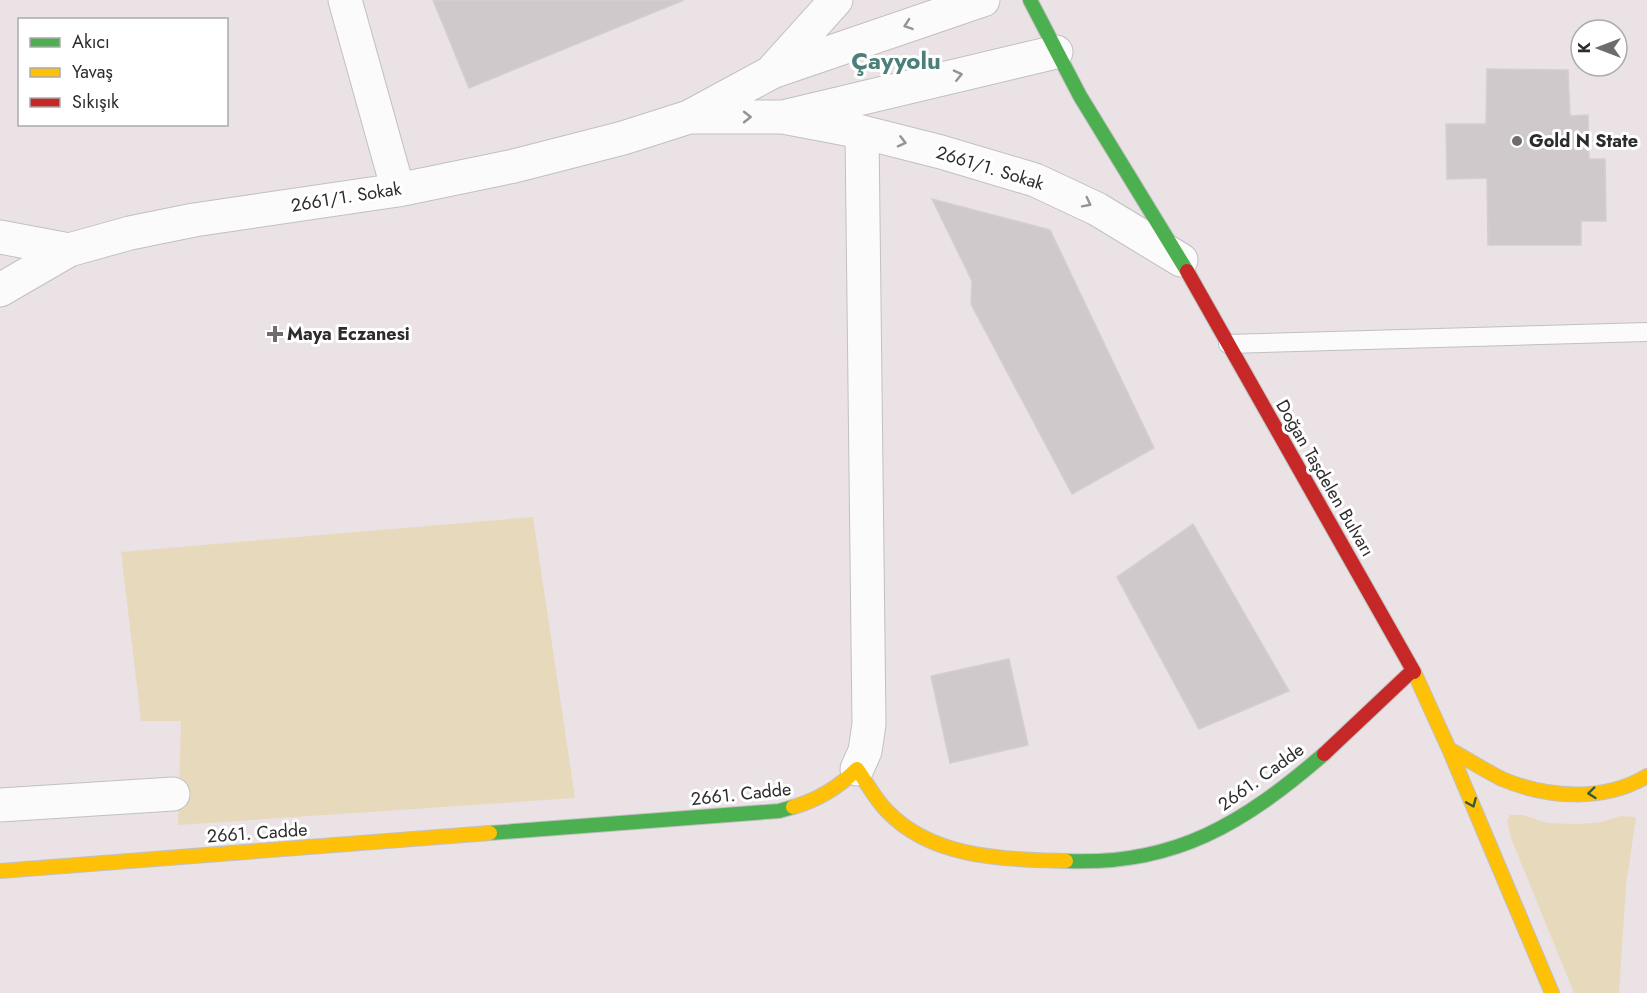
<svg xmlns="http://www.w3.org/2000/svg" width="1647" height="993" font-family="Jost,sans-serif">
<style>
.green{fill:#e7dabc}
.building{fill:#d0c9cc;stroke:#d5ced0;stroke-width:1.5}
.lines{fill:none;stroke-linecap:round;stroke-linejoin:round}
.lane-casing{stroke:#c1c0c1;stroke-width:20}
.street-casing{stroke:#c1c0c1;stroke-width:35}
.fast-casing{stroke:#c1c0c1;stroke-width:16}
.slow-casing{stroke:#c1c0c1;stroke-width:16}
.jam-casing{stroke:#c1c0c1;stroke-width:16}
.lane{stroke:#fcfbfb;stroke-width:18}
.street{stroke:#fcfbfb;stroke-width:33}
.fast{stroke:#4caf50;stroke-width:14}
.slow{stroke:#ffc107;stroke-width:14}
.jam{stroke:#c62828;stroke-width:14}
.oneway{stroke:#949494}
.oneway2{stroke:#375a39}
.poi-dot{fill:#6e6c6d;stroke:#fff;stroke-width:2}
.labels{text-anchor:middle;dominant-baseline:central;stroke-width:6;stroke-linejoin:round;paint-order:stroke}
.poi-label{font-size:18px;font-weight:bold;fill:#2c2c2c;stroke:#fff;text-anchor:start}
.street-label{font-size:18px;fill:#2c2c2c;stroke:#fff}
.district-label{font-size:24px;font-weight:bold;fill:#4b7f7a;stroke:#fff}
</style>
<rect width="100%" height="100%" fill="#eae2e5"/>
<path class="green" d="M533 517 575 798 178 825 181 721H141L121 552Z
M1510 815H1523L1547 823 1578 824 1602 822 1621 816 1636 817 1626 886 1619 993H1574L1511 838 1507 821Z"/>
<path class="building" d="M433 0H684L469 88Z
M1487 69 1568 70 1570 116 1588 115 1589 159H1605L1606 221H1581V245H1488L1487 178 1447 179 1446 124H1486Z
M932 199 1050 230 1154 448 1072 494 971 304 972 281Z
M1193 524 1289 691 1199 729 1117 577Z
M1009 659 1028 745 950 763 931 676Z"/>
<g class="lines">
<defs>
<path id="lane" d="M1228 344 1647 332"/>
<path id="street" d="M345 0 398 190
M773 70 836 0
M694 117H783L1056 52
M783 117 862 132 941 152 1035 180 1097 209 1181 260
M0 237 69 250 130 233 194 220 398 190 514 166 623 138 689 117 772 72 983 0
M0 290 69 250
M857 769 865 751 869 724 862 132
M0 805 173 794"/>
<path id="fast" d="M1030 0 1080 96 1187 271
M490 833 779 811 793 807
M1066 861C1175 866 1244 823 1324 754"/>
<path id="slow" d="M1414 672 1449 749 1552 993
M1449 749C1467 759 1484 770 1502 779 1547 798 1604 802 1647 776
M793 807C818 800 839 787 857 769 867 783 875 799 887 811 933 859 1004 859 1066 861
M0 871 490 833"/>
<path id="jam" d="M1187 271 1414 672
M1324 754 1413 670"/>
</defs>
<use href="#lane" class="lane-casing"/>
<use href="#street" class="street-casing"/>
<use href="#fast" class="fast-casing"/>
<use href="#slow" class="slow-casing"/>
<use href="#jam" class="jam-casing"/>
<use href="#lane" class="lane"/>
<use href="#street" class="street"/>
<use href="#fast" class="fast"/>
<use href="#slow" class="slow"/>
<use href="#jam" class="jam"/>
</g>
<defs><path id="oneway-chevron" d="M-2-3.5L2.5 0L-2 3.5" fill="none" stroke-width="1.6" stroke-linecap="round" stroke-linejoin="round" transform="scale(1.5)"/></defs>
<g class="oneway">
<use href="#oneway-chevron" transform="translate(908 25) rotate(161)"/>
<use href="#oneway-chevron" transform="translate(958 75) rotate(-13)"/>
<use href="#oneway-chevron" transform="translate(747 117)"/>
<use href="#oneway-chevron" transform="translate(902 142) rotate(14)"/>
<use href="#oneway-chevron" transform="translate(1087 203) rotate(27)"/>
</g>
<g class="oneway2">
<use href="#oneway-chevron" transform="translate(1592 793) rotate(174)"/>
<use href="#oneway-chevron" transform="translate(1472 803) rotate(67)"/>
</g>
<g class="poi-dot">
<circle cx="1517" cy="141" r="6"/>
<path d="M272 325h6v6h6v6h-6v6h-6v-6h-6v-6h6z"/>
</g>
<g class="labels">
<g class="poi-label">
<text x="1529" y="141">Gold N State</text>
<text x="287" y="334">Maya Eczanesi</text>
</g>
<g class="street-label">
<text transform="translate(990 168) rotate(17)">2661/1. Sokak</text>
<text transform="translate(346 197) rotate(-9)">2661/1. Sokak</text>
<text transform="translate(1325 478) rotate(60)">Doğan Taşdelen Bulvarı</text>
<text transform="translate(1261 777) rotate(-36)">2661. Cadde</text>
<text transform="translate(741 794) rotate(-6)">2661. Cadde</text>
<text transform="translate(257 833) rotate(-4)">2661. Cadde</text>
</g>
<g class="district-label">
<text x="896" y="60">Çayyolu</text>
</g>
</g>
<rect x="18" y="18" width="210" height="108" fill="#ffffff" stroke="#ababab" stroke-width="1.5"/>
<rect x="30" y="38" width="30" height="9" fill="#4caf50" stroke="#ababab" stroke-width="1.5"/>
<text x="72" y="48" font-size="18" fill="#2c2c2c">Akıcı</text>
<rect x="30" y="68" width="30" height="9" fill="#ffc107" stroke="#ababab" stroke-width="1.5"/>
<text x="72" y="78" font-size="18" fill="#2c2c2c">Yavaş</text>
<rect x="30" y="98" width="30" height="9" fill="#c62828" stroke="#ababab" stroke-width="1.5"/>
<text x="72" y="108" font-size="18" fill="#2c2c2c">Sıkışık</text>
<g transform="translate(1599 48) rotate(270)"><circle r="28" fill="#ffffff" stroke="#ababab" stroke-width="1.5"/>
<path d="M0-4.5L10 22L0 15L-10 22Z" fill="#6e6c6d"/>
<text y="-9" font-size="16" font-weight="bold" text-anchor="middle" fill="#2c2c2c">K</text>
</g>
</svg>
